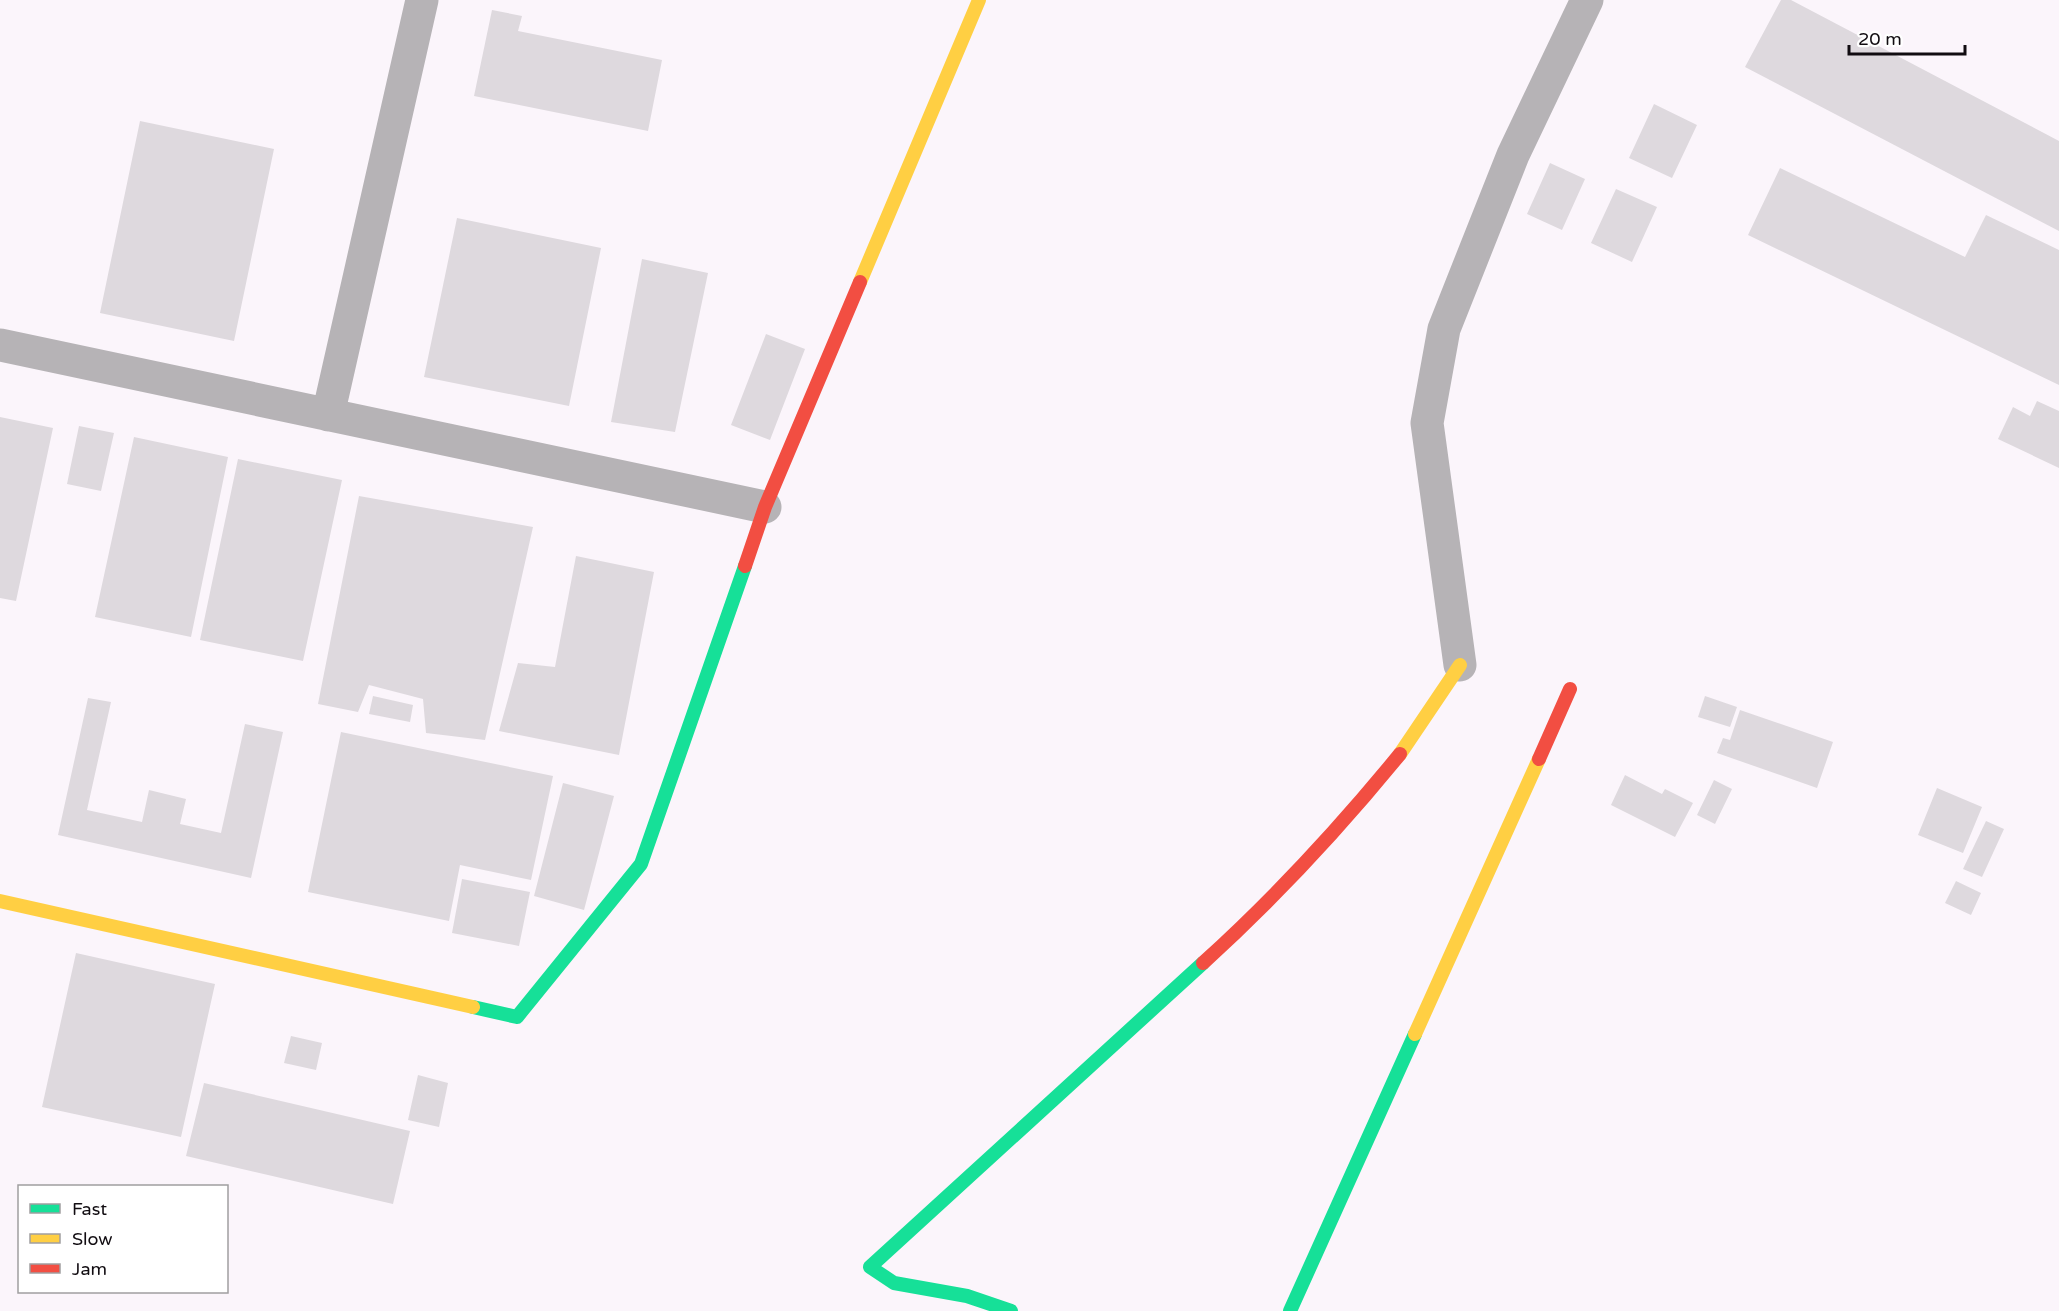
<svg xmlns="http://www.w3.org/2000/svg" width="2059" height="1311" font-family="'Varela Round',sans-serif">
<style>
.building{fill:#ded9de}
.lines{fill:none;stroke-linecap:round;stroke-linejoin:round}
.street{stroke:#b6b3b6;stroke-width:33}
.fast{stroke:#16e098;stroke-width:14}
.slow{stroke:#ffcf43;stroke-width:14}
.jam{stroke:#f24e42;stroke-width:14}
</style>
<rect width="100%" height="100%" fill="#fbf5fb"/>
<path class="building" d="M1781 0H1791L2059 141V231L1745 67Z
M492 10 522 16 518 31 662 60 648 131 474 96Z
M1654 104 1697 125 1672 178 1629 158Z
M140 121 274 149 234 341 100 313Z
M1550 163 1585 179 1562 230 1527 214Z
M1780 168 1965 257 1986 215 2059 250V385L1748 235Z
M1616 189 1657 207 1632 262 1591 243Z
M457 218 601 248 569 406 424 377Z
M642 259 708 273 675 432 611 422Z
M766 334 805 349 770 440 731 425Z
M2037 401 2059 411V468L1998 439 2013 407 2030 416Z
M0 417 53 428 16 601 0 598Z
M79 426 114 433 101 491 67 484Z
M134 437 228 457 191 637 95 617Z
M238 459 342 480 303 661 200 640Z
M359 496 533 527 485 740 426 733 423 699 369 685 358 712 318 704Z
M576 556 654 572 619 755 499 731 518 663 555 667Z
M373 696 413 705 410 722 369 714Z
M1705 696 1737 707 1730 727 1698 717Z
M88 698 111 702 87 810 142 822 149 790 186 799 180 824 221 833 245 724 283 732 251 878 58 835Z
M1740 710 1833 742 1817 788 1717 753 1723 738 1730 740Z
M341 732 553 776 531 880 460 865 449 921 308 892Z
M1625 775 1662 794 1665 789 1693 803 1675 837 1611 805Z
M1714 780 1732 789 1715 824 1697 815Z
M563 783 614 796 584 910 534 896Z
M1937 788 1982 807 1963 853 1918 835Z
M1986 821 2004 829 1982 877 1963 869Z
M462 879 530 892 519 946 452 933Z
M1956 881 1981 893 1971 915 1945 903Z
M76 953 215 984 181 1137 42 1107Z
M291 1036 322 1043 316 1070 284 1063Z
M418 1075 448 1083 439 1127 408 1120Z
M204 1083 410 1131 393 1204 186 1156Z"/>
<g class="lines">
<path class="street" d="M0 345 765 507
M328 415 422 0
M1460 665 1427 423 1444 329 1513 155 1587 0"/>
<path class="fast" d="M473 1007 517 1017 641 864 745 566
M1011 1311 967 1296 894 1283 870 1267 1203 963
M1290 1311 1415 1034"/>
<path class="slow" d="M860 282 979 0
M1400 754 1460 665
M0 901 473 1007
M1415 1034 1539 759"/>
<path class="jam" d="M745 566 765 507 860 282
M1539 759 1570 689
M1203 963C1277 896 1337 831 1400 754"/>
</g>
<rect x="18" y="1185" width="210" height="108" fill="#ffffff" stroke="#a09ea0" stroke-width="1.5"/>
<rect x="30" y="1204" width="30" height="9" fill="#16e098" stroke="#a09ea0" stroke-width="1.5"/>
<text x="72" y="1215" font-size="18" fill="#110c11">Fast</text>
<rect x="30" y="1234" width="30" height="9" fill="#ffcf43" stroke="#a09ea0" stroke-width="1.5"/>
<text x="72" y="1245" font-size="18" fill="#110c11">Slow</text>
<rect x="30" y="1264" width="30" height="9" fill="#f24e42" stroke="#a09ea0" stroke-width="1.5"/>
<text x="72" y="1275" font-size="18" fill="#110c11">Jam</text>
<path d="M1849 45v9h116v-9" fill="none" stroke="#110c11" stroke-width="3"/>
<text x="1858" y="45" font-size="18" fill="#110c11" stroke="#ffffff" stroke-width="4.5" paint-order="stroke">20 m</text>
</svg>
